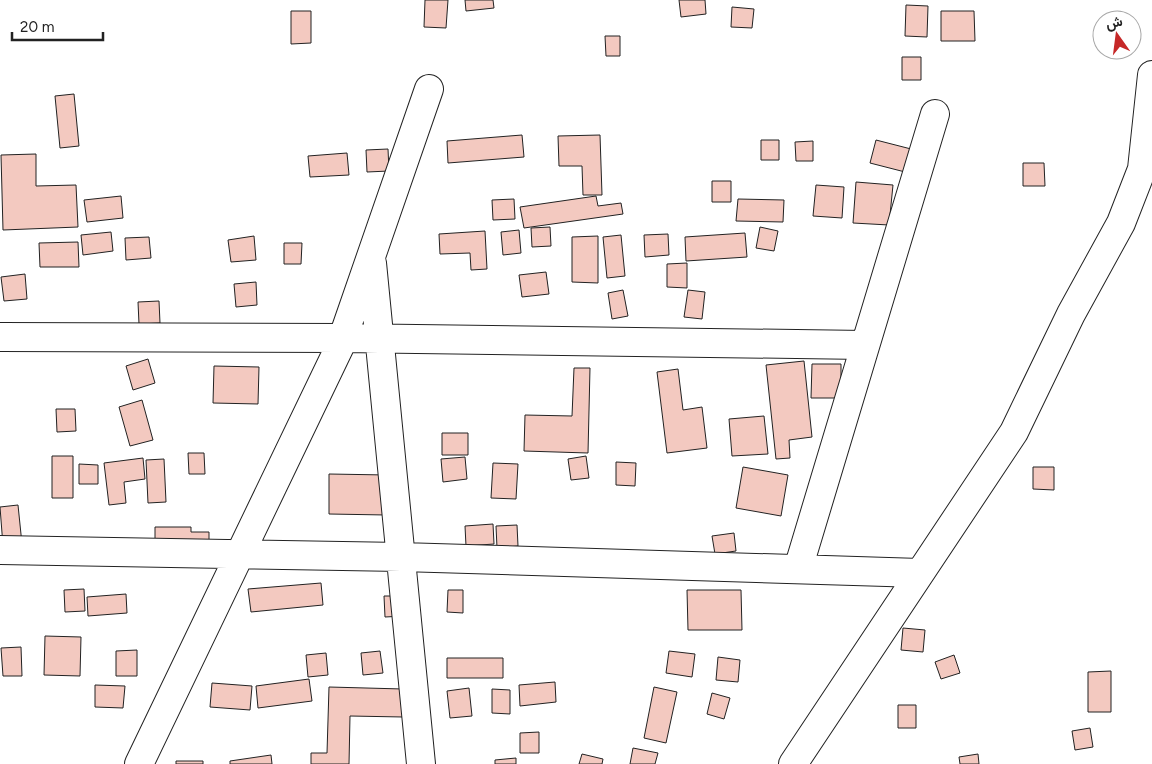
<svg xmlns="http://www.w3.org/2000/svg" width="1152" height="764" font-family="Figtree,Vazirmatn,sans-serif">
<style>
.building{fill:#f3c9c0;stroke:#222}
.lines{fill:none;stroke-linecap:round;stroke-linejoin:round}
.minor-casing{stroke:#222;stroke-width:30}
.minor{stroke:#fff;stroke-width:28}
</style>
<rect width="100%" height="100%" fill="#fff"/>
<path class="building" d="M425 0H448L446 28 424 27Z
M465 0H493L494 8 466 11Z
M679 0H705L706 14 681 17Z
M906 5 928 6 927 37 905 36Z
M732 7 754 9 752 28 731 27Z
M291 11H311V43L291 44Z
M941 11H974L975 41H941Z
M605 36H620V56H606Z
M902 57H921V80H902Z
M74 94 79 146 60 148 55 96Z
M522 135 524 157 448 163 447 141Z
M600 135 602 195H583L582 166H559L558 136Z
M761 140H779V160H761Z
M876 140 915 150 909 173 870 163Z
M813 141V161H796L795 142Z
M388 149 389 171 367 172 366 150Z
M347 153 349 175 310 177 308 156Z
M36 154V186L76 185 78 227 3 230 1 155Z
M1023 163H1044L1045 186H1023Z
M712 181H731V202H712Z
M856 182 893 185 889 225 853 223Z
M816 185 844 187 842 218 813 216Z
M121 196 123 218 87 222 84 200Z
M596 196 598 206 621 203 623 214 524 228 520 207Z
M514 199 515 219 493 220 492 200Z
M738 199 784 200 783 222 736 221Z
M550 227 551 246 532 247 531 228Z
M760 227 778 231 774 251 756 248Z
M519 230 521 253 503 255 501 232Z
M485 231 487 269 471 270 470 253 440 254 439 234Z
M111 232 113 251 83 255 81 235Z
M745 233 747 257 686 261 685 237Z
M668 234 669 255 645 257 644 235Z
M621 235 625 276 607 278 603 237Z
M254 236 256 260 231 262 228 240Z
M598 236V283L572 282V237Z
M149 237 151 258 126 260 125 238Z
M78 242 79 267H40L39 243Z
M284 243H302L301 264H284Z
M687 263V288L667 287V264Z
M546 272 549 294 522 297 519 275Z
M25 274 27 299 4 301 1 277Z
M256 282 257 305 236 307 234 284Z
M623 290 628 316 612 319 608 293Z
M688 290 705 292 702 319 684 317Z
M159 301 160 323 139 324 138 302Z
M148 359 155 383 133 390 126 366Z
M804 361 812 437 789 440 790 458 776 459 766 365Z
M812 364H841V398H811Z
M214 366 259 367 258 404 213 403Z
M574 368H590L588 453 524 451 525 415 572 416Z
M678 369 683 410 702 407 707 448 667 453 657 372Z
M142 400 153 440 130 446 119 407Z
M56 409H75L76 431 57 432Z
M764 416 768 454 732 456 729 419Z
M442 433H468V455H442Z
M188 453H204L205 474H189Z
M52 456H73V498H52Z
M586 456 589 478 571 480 568 459Z
M465 457 467 479 443 482 441 459Z
M143 458 145 479 124 482 126 503 109 505 104 463Z
M164 459 166 502 148 503 146 460Z
M616 462 636 463 635 486 616 485Z
M493 463 518 464 516 499 491 498Z
M79 464 98 465V484H79Z
M743 467 788 475 781 516 736 508Z
M1033 467H1054V490L1033 489Z
M329 474 387 475 386 515 329 514Z
M18 505 22 544 3 546 0 507Z
M493 524 494 544 466 546 465 526Z
M517 525 518 546 497 548 496 526Z
M155 527H191V532H209V549H155Z
M734 533 736 551 715 554 712 536Z
M321 583 323 605 251 612 248 589Z
M84 589 85 611 65 612 64 590Z
M448 590H463V613L447 612Z
M687 590H741L742 630H688Z
M126 594 127 613 88 616 87 597Z
M384 596H403L404 616 385 617Z
M903 628 925 630 923 652 901 650Z
M45 636 81 637 80 676 44 675Z
M21 647 22 676H3L1 648Z
M137 650V676H116V651Z
M380 651 383 673 363 675 361 653Z
M669 651 695 654 692 677 666 673Z
M326 653 328 675 308 677 306 655Z
M954 655 960 673 941 679 935 662Z
M718 657 740 660 738 682 716 680Z
M447 658H503V678H447Z
M1111 671V712H1088V672Z
M309 679 312 701 258 708 256 686Z
M555 682 556 702 520 706 519 685Z
M212 683 252 686 250 710 210 707Z
M95 685 125 686 123 708 95 707Z
M329 687 403 689V717L350 716 349 764H311V753H327Z
M654 687 677 692 666 743 644 738Z
M469 688 472 716 450 718 447 691Z
M492 689 510 690V714L492 713Z
M712 693 730 698 724 719 707 714Z
M898 705H916V728H898Z
M1090 728 1093 747 1075 750 1072 731Z
M539 732V753H520V733Z
M633 748 658 753 655 764H630Z
M582 754 603 759 602 764H579Z
M978 754 979 764H960L959 757Z
M271 755 272 764H230V761Z
M516 758V764H495V760Z
M176 761H203V764H176Z"/>
<g class="lines">
<defs>
<path id="minor" d="M372 263 421 764
M0 337 342 338 865 345
M0 550 401 557 920 573
M798 569 935 114
M139 764 340 346 429 89
M793 764 1014 432 1071 314 1121 223 1142 169 1152 75"/>
</defs>
<use href="#minor" class="minor-casing"/>
<use href="#minor" class="minor"/>
</g>
<g transform="translate(1117 35) rotate(346)"><circle r="24" fill="#ffffff" stroke="#a7a7a7"/>
<path d="M0-4L9 19L0 12L-9 19Z" fill="#c62828"/>
<text y="-8" font-size="14" font-weight="bold" text-anchor="middle" fill="#222222">ش</text>
</g>
<path d="M12 32v8h91v-8" fill="none" stroke="#222222" stroke-width="2.5"/>
<text x="20" y="32" font-size="15" fill="#222222" stroke="#ffffff" stroke-width="4" paint-order="stroke">20 m</text>
</svg>
